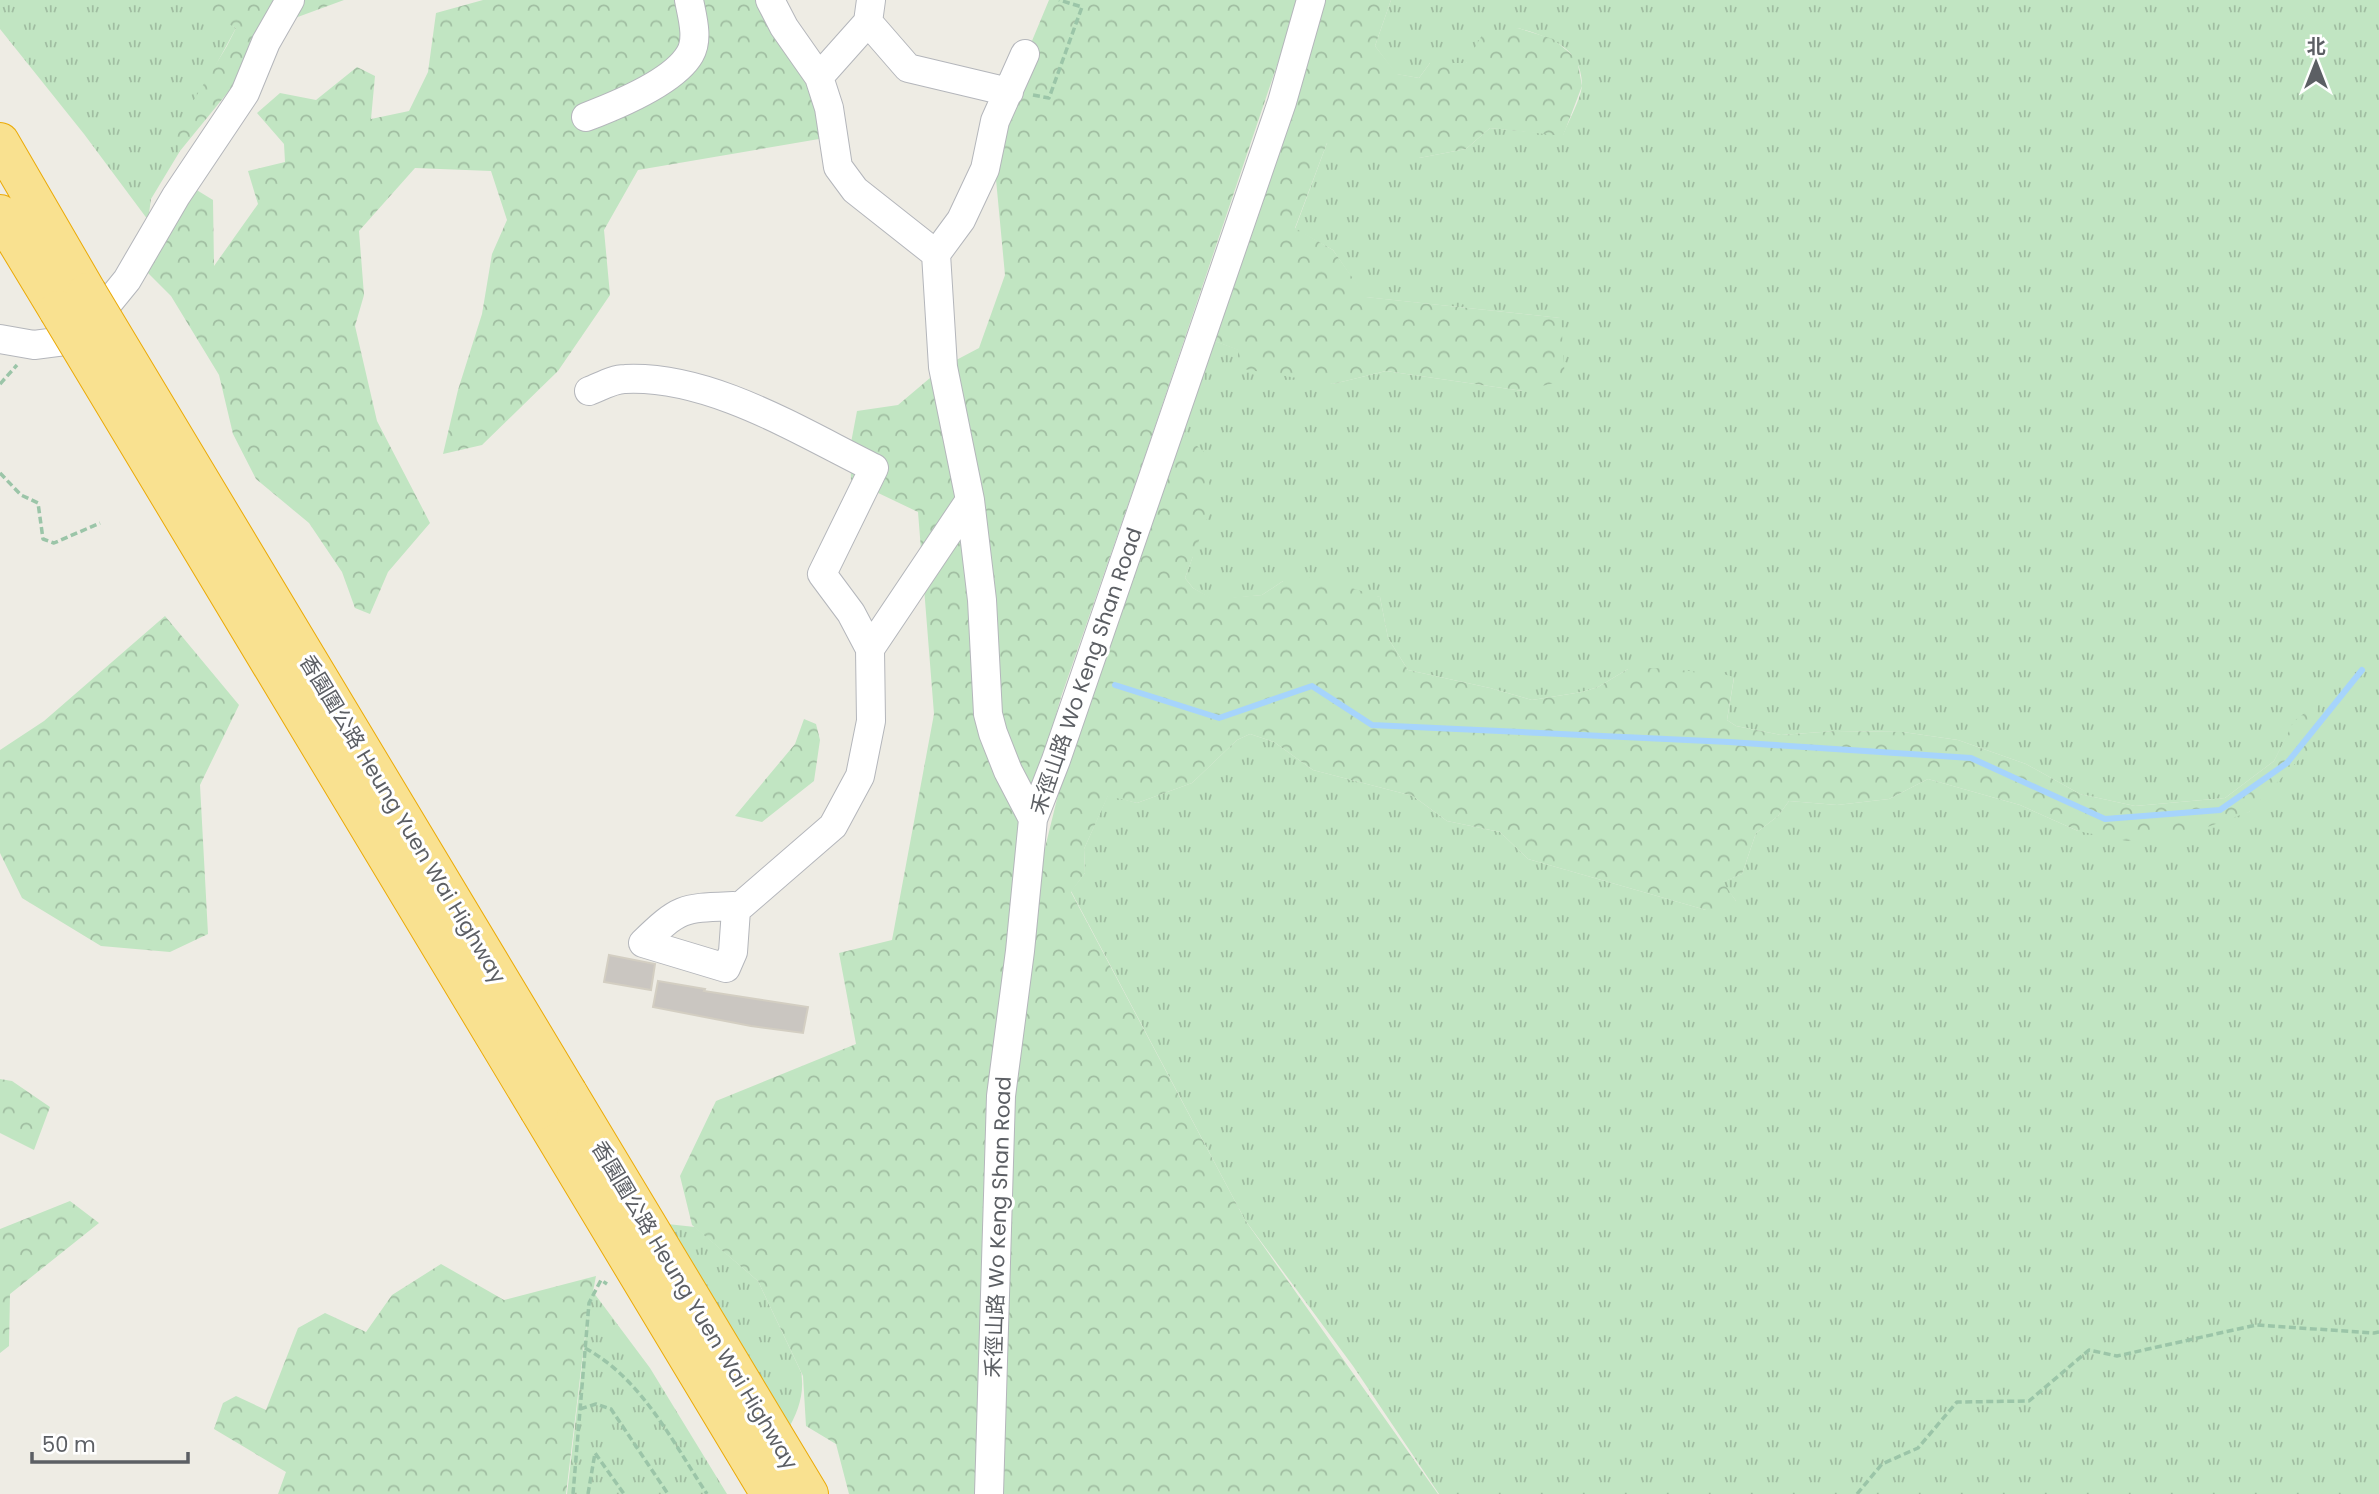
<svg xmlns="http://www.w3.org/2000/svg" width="2379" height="1494" font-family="Poppins,'Noto Sans SC',sans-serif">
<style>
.grass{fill:url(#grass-tufts)}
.forest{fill:url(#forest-crowns)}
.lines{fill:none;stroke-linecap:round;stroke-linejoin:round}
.stream{stroke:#a6d4fc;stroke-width:6}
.building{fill:#cac6c1;stroke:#d3cec2;stroke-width:2}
.minor-casing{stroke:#b4b6bb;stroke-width:30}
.highway-casing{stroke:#ebaa07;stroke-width:40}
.path{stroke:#9bc5a8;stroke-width:3.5;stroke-dasharray:7 3.5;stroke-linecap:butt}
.minor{stroke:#fff;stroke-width:28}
.highway{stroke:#f9e190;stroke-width:38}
.highway-bridge-casing{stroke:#ebaa07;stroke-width:40;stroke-linecap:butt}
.highway-bridge{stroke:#f9e190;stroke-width:38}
.labels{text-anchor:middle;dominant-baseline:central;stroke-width:6;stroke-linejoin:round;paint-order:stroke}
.street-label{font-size:21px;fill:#5c5f64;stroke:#fff}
</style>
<defs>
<pattern id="grass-tufts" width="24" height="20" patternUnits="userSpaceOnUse" patternTransform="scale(1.75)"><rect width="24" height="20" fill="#c1e5c2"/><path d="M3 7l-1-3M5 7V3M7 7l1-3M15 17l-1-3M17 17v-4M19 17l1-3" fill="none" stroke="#a0bda1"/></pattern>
<pattern id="forest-crowns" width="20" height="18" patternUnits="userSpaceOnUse" patternTransform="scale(1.75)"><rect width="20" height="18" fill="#c1e5c2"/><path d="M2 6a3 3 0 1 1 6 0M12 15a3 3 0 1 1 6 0" fill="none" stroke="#a0bda1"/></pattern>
</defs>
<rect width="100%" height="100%" fill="#eeece4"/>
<path class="grass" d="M0 0H193L236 28 178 135 180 151 151 199 148 220 84 134 0 29Z
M1391 0H2379V1494H1439L1353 1366 1245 1220 1071 891 1085 873 1084 849 1108 795 1137 803 1192 783 1237 740 1250 734 1274 742 1313 770 1413 796 1447 821 1500 832 1528 859 1706 910 1736 901 1722 882 1742 874 1756 833 1778 816 1789 801 1837 805 1889 799 1928 779 2020 805 2078 831 2249 812 2294 722 2274 761 2225 798 2135 806 2080 794 2026 764 1958 740 1903 732 1835 731 1781 735 1736 726 1727 720 1734 678 1628 669 1598 687 1582 692 1532 700 1490 688 1408 670 1388 638 1380 597 1283 581 1262 595 1213 600 1193 588 1185 578 1193 556 1179 430 1209 339 1333 384 1386 371 1523 391 1560 318 1365 297 1333 250 1295 229 1327 143 1419 158 1466 149 1490 128 1563 135C1568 122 1582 97 1582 84 1581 46 1548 37 1518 28L1466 63H1430L1419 78 1396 74 1375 46Z
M658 1223 695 1227 758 1281 801 1372C805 1393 798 1413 787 1431Z
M591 1289 650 1368 727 1494H567Z"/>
<path class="forest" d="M184 0H344L295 18 233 86 180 151 173 134 227 46 236 28Z
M483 0H761L820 100 819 139 638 170 604 230 610 295 558 371 482 445 443 454 458 390 482 314 492 254 507 220 491 171 415 168 359 231 364 295 355 326 377 421 430 523 388 572 370 614 355 608 342 572 309 523 256 479 233 434 219 375 171 296 141 266 195 189 213 200 214 266 258 204 248 171 285 162 284 144 257 113 280 93 316 100 357 67 375 76 371 119 409 111 428 72 436 13Z
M1049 0H1299L1144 459 1061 697 1046 751 1044 852 1070 746 1179 430 1204 452 1210 488 1208 516 1185 578 1193 588 1213 599 1262 595 1283 581 1317 577 1380 597 1388 638 1408 670 1490 688 1532 700 1582 692 1598 687 1628 669 1655 668 1723 674 1734 677 1727 720 1736 726 1781 735 1835 731 1903 732 1958 740 2026 764 2080 794 2135 806 2225 798 2274 761 2294 721 2319 702 2308 750 2249 812 2185 835 2127 841 2078 831 2020 805 1928 779 1889 799 1837 805 1789 801 1778 816 1756 833 1742 874 1723 882 1736 901 1734 909 1706 910 1528 859 1500 832 1447 821 1413 796 1313 770 1274 742 1250 734 1237 740 1192 783 1137 803 1108 796 1084 849 1085 873 1071 892 1245 1220 1438 1494H849L836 1444 806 1426 803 1376 758 1281 692 1225 680 1176 716 1101 856 1044 839 953 892 940 934 714 918 512 851 480 850 448 857 411 898 405 943 367 979 348 1005 275 992 137Z
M1322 0H1391L1375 46 1397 74 1419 78 1430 63H1466L1482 35 1518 28 1553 39 1577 59 1582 86 1563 136 1490 128 1466 149 1419 158H1346L1327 143 1295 228 1333 250 1366 297 1561 318 1565 380 1523 391 1386 371 1333 384 1238 368V350L1209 339Z
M165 616 239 705 200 785 208 934 170 952 101 946 22 898 0 853V750L44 721Z
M804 719 816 724 820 740 814 781 762 822 735 816 795 744Z
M0 1079 12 1081 50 1107 34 1150 0 1133Z
M70 1201 99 1223 10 1294 9 1346 0 1353V1229Z
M441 1264 504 1300 596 1276 586 1328 566 1494H278L286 1472 214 1429 223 1403 236 1396 266 1410 298 1328 325 1313 366 1332 392 1295Z"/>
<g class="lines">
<path class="stream" d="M1115 685 1219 718 1312 686 1372 725 1729 742 1971 758 2105 819 2220 810 2287 763 2362 670"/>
</g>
<path class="building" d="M609 955 655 964 651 990 604 982Z
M658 981 705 989 704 991 808 1007 803 1033 751 1026 653 1007Z"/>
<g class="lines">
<defs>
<path id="minor" d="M770 0 784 27 819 77 829 108 838 167 855 190 936 254 943 367 970 500 982 600 988 714 993 733 1008 771 1033 819
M868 22 908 68 1009 92
M819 77 868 22 871 0
M586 117C615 106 674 82 690 54 699 39 692 16 689 0
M936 254 961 220 985 169 995 121 1025 54
M0 339 34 345 65 341 105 307 127 280 176 196 245 93 266 42 290 0
M589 391C600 387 613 379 625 379 710 375 799 431 874 468L822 574 851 613 870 649 871 721 860 776 833 826 736 910 733 952 726 968 643 943C680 907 683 908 733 906L736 910
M870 649 970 500
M989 1494 1001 1096 1020 951 1033 819 1056 760 1282 102 1311 0"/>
<path id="highway" d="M0 142 87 292
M0 214 58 310
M568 1093 809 1494
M539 1110 770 1494"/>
</defs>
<use href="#minor" class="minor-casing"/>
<use href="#highway" class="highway-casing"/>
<path class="path" d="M1033 95 1049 98 1082 7 1059 0
M0 384 17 365
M0 473 21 495 38 503 43 539 54 543 100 523
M585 1348C642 1379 672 1441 707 1494
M580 1409 596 1404 611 1409 668 1494
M573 1494 589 1303 601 1280 607 1284
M588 1494 595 1453 624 1494
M1857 1494 1882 1464 1918 1448 1957 1402 2029 1401 2089 1350 2117 1356 2256 1325 2374 1333 2379 1332"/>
<use href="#minor" class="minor"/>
<use href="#highway" class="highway"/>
<defs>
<path id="highway-bridge" d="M87 292 568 1093
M58 310 539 1110"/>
</defs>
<use href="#highway-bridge" class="highway-bridge-casing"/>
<use href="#highway-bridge" class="highway-bridge"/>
</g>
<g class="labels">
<g class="street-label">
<text transform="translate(1086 671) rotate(-71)">禾徑山路 Wo Keng Shan Road</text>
<text transform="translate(403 819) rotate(59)">香園圍公路 Heung Yuen Wai Highway</text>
<text transform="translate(998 1227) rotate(-88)">禾徑山路 Wo Keng Shan Road</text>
<text transform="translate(695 1305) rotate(59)">香園圍公路 Heung Yuen Wai Highway</text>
</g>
</g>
<g transform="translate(2316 63)" stroke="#ffffff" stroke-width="5" paint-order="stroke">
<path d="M0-5L12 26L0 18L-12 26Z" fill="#5c5f64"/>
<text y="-10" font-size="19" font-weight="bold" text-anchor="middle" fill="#5c5f64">北</text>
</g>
<path d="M32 1452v10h156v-10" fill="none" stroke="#5c5f64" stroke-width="3.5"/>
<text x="42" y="1452" font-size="21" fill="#5c5f64" stroke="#ffffff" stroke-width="5" paint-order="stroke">50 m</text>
</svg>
